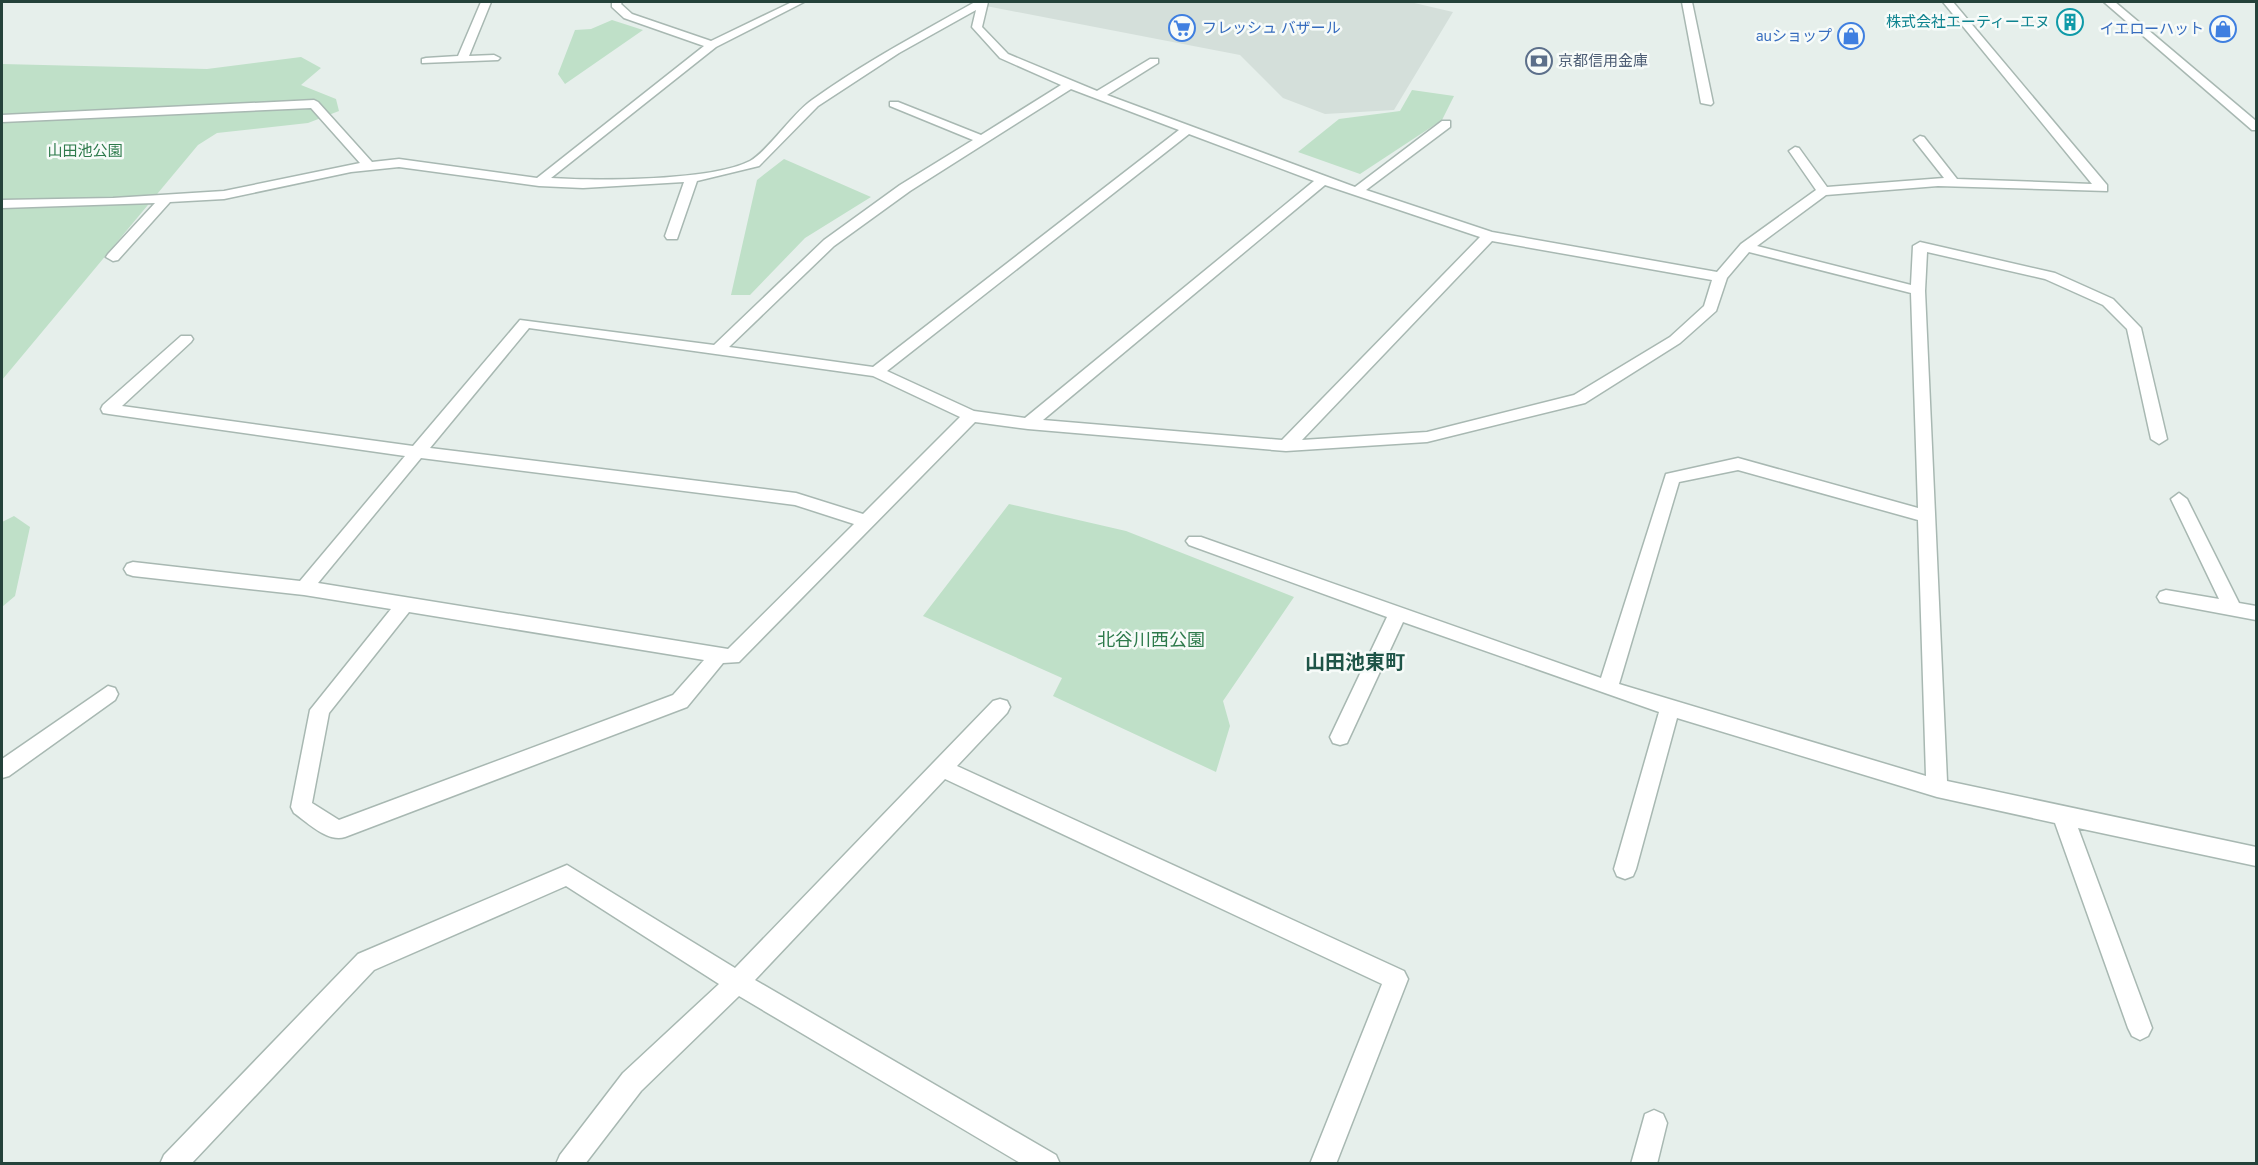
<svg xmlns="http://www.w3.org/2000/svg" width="2258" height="1165" font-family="'Nunito Sans','Noto Sans JP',sans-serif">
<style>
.built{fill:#d4dfda}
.green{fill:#bfe0c8}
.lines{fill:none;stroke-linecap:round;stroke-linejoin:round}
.minor-casing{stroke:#a8b8b2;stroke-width:3}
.minor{fill:#fff;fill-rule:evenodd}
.labels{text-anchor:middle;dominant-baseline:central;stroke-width:5;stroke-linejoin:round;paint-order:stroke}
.far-culture-label{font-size:15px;fill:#0d838f;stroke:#f7fbf9;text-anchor:end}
.far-shop-label{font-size:15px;fill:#366cbe;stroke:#f7fbf9;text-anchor:end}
.far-service-label{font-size:15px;fill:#4e5e75;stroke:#f7fbf9;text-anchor:start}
.far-park-label{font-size:15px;fill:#2d7a4b;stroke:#f7fbf9}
.park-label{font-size:18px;fill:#2d7a4b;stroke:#f7fbf9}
.neighbourhood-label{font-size:20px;font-weight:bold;fill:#1f5548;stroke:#f7fbf9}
</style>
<rect width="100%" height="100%" fill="#e6efeb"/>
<path class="built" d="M992 2H1410L1453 12 1394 110 1325 114 1283 98 1240 55 986 6Z"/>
<path class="green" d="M612 20 643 30 565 84 558 74 575 30 591 29Z
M301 57 321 68 301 85 336 99 339 111 308 123 217 133 198 145 2 380V64L207 69Z
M1412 90 1454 96 1442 120 1360 174 1298 152 1339 119 1400 111Z
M784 159 871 197 805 238 750 295H731L757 180Z
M1009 504 1126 531 1294 597 1223 701 1230 726 1216 772 1053 696 1062 678 923 616Z
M14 516 30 527 15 596 2 607V522Z"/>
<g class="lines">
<defs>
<path id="minor" d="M481 2H491L469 56 494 55 500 58 498 60 422 63V59L426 58 458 56Z
M612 2H622L621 4 632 14 711 41 792 2H804L716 47 551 178C597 181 711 181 750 161 768 151 792 114 812 100 863 63 920 33 975 2H988L982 27 1008 54 1097 91 1150 59H1158V63L1107 95 1355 187 1442 121H1450V127L1366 190 1492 232 1717 272 1741 244 1816 190 1789 151 1795 147 1799 148 1827 187 1944 178 1914 140 1920 136 1924 137 1957 179 2092 184 1943 2H1953L2107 185V191L1938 186 1826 195 1757 246 1911 285 1913 246 1920 242 2055 273 2113 299 2141 328 2167 439 2159 444 2151 439 2127 329 2103 305 2045 279 1927 252 1925 291 1947 781 2256 847V866L2078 828 2152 1028 2148 1036 2140 1040 2132 1036 2128 1028 2055 823 1937 797 1677 718 1636 869 1633 876 1625 879 1617 876 1614 869 1659 712 1403 622 1347 743 1340 745 1333 743 1330 737 1387 617 1189 545 1186 541 1189 537H1201L1601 678 1666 474 1738 458 1918 508 1911 293 1749 252 1727 278 1716 311 1680 343 1585 403 1427 442 1286 451 1028 429 975 422 739 662 723 663 687 707 345 837C328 843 307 822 294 813L291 807 310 710 391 609 304 595 133 576 127 574 124 569 127 564 133 562 300 581 405 456 109 414 103 413 101 409 103 405 181 336H191L193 339 191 342 122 406 413 446 520 320 714 345 824 240 900 185 973 140 890 106V102H898L981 135 1061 85 1000 58 972 27 976 10 899 53 818 106 759 166 697 181 677 239H667L665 236 684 182 583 188 539 186 399 167 351 172 224 199 170 202 118 260 113 261 106 257 108 254 155 203 2 208V200L113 198 224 191 360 163 311 108 2 122V115L314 100 318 102 372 162 399 159 537 178 704 46 624 18 612 7ZM1071 89 1179 130 873 367 729 347 834 246 910 191ZM1189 134 1314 181 1025 418 974 411 887 371ZM1325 185 1480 237 1282 440 1043 420ZM1492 241 1712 280 1704 306 1670 337 1574 395 1427 432 1302 440ZM529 328 873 376 960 417 863 514 796 493 430 448ZM421 458 795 505 854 524 728 649 318 583ZM1738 470 1918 520 1926 776 1619 684 1679 482ZM409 612 704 660 673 695 339 820 312 803 329 713Z
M1682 2H1692L1713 103 1711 105 1701 103Z
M2104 2H2115L2256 121V130H2252Z
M2179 493 2187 499 2239 603 2256 606V620L2160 602 2157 597 2160 592 2166 590 2219 599 2171 499Z
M108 686 115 688 118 694 115 700 9 776 2 778V759Z
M1000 699 1007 701 1010 707 1007 713 957 766 1404 971 1408 979 1336 1164H1310L1382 984 945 779 755 980 1056 1155 1060 1164H1022L739 996 641 1091 585 1164H556L560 1155 623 1073 719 984 566 886 374 970 191 1164H160L164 1155 358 954 567 865 735 968 993 701Z
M1654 1110 1663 1114 1667 1123 1657 1164H1631L1645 1114Z"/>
</defs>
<use href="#minor" class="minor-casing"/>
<use href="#minor" class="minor"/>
</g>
<defs>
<symbol id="building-ring" viewBox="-11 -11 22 22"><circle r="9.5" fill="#f7fbf9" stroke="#0f9aa8" stroke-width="1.5"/><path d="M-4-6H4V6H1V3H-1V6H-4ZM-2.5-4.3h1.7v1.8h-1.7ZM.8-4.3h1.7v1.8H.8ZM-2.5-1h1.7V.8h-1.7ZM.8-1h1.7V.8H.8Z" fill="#0f9aa8"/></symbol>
<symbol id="supermarket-ring" viewBox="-11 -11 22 22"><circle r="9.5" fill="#f7fbf9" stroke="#3f7fe0" stroke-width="1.5"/><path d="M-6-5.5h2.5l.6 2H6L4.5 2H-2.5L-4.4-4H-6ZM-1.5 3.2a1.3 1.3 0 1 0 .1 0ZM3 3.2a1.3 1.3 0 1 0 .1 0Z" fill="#3f7fe0"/></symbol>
<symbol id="shop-ring" viewBox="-11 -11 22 22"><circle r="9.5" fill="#f7fbf9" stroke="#3f7fe0" stroke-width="1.5"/><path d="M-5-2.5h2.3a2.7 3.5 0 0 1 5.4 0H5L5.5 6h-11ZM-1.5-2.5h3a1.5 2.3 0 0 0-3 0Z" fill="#3f7fe0"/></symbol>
<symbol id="bank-ring" viewBox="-11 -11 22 22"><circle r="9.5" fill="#f7fbf9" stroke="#5c6f8a" stroke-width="1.5"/><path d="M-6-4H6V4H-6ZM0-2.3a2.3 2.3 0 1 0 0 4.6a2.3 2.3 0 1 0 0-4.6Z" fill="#5c6f8a"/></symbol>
</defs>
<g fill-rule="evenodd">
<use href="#building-ring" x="2055" y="7" width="30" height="30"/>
<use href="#supermarket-ring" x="1167" y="13" width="30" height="30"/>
<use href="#shop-ring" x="2208" y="14" width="30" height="30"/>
<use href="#shop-ring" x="1836" y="21" width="30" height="30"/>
<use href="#bank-ring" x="1524" y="46" width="30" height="30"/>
</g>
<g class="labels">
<g class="far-culture-label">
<text x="2050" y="22">株式会社エーティーエヌ</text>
</g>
<g class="far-shop-label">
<text x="1202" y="28" text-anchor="start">フレッシュ バザール</text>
<text x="2204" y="29">イエローハット</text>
<text x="1832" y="36">auショップ</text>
</g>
<g class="far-service-label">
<text x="1558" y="61">京都信用金庫</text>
</g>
<g class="far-park-label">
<text x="85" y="151">山田池公園</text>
</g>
<g class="park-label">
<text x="1151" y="640">北谷川西公園</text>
</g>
<g class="neighbourhood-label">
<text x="1355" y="662">山田池東町</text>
</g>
</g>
<rect width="2258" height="1165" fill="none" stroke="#24423a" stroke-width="6"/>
</svg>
